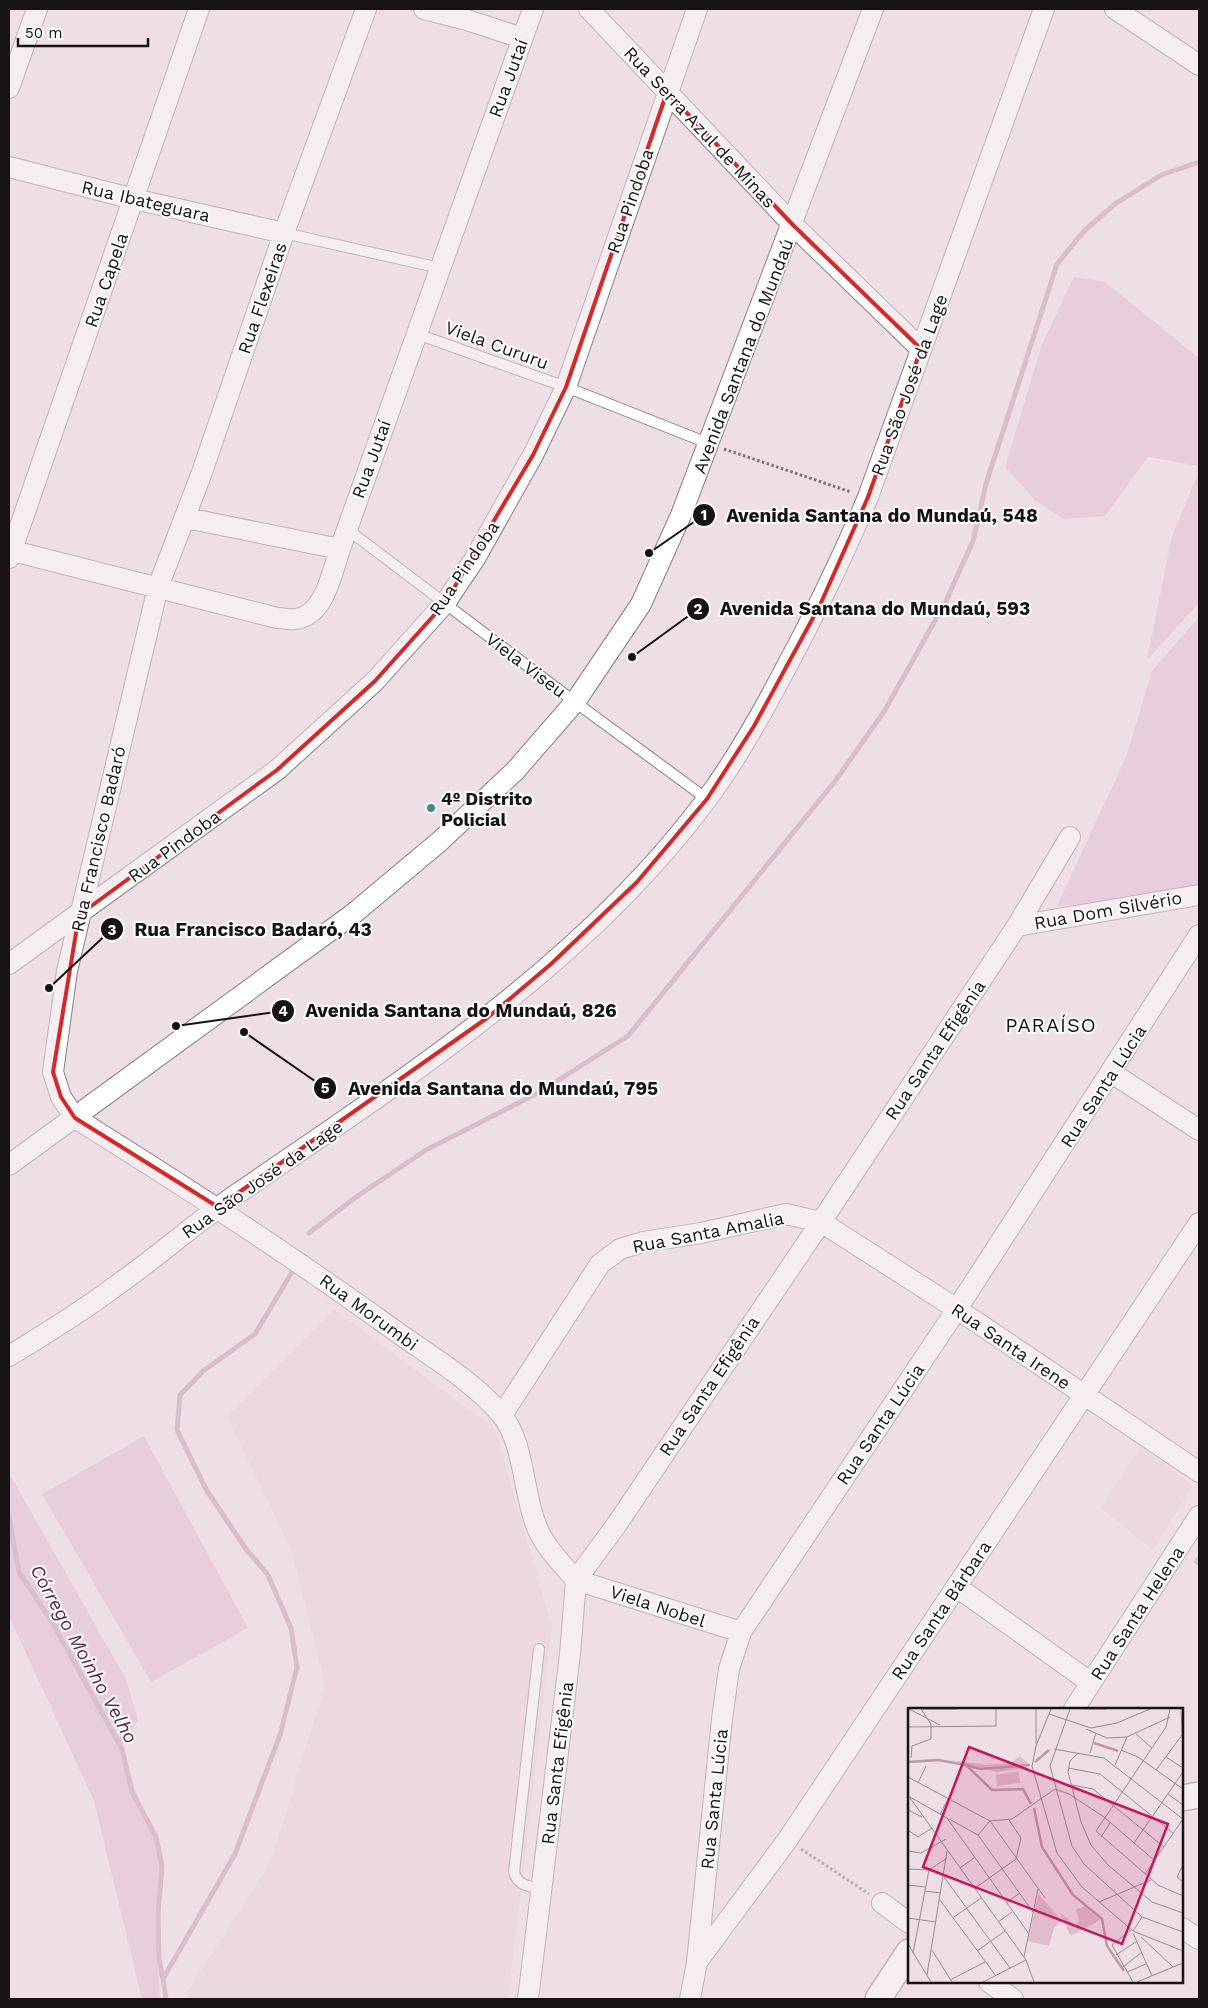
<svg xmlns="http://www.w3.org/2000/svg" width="1208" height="2008" font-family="'Work Sans',sans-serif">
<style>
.built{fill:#e8d1dc}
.green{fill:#dfbbcc}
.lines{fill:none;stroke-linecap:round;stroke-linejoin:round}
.stream{stroke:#be98aa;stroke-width:5}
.building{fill:#bdafb6;stroke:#a7999f}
.service-casing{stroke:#8b7d84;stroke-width:12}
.minor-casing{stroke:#8b7d84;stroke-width:22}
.tertiary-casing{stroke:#8b7d84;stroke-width:28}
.path{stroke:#7c7277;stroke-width:3;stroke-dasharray:2.5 2.5;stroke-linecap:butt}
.service{stroke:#fff;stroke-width:10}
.minor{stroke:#fff;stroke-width:20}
.tertiary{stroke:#fff;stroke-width:25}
.marked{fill:none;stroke:#d62828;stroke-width:4;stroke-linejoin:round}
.poi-dot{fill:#41898b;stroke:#fff;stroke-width:2}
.labels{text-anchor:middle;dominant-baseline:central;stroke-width:4;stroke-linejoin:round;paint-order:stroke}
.street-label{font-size:18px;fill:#171214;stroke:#fff}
.poi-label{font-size:18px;font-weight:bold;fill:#171214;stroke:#fff;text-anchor:start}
.water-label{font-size:19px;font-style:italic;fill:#582642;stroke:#fff}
.quarter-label{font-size:20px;letter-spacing:1px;fill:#171214;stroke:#fff}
.inset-river{fill:none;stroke:#be98aa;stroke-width:2.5}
.inset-road{fill:none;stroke:#988d92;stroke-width:1}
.view{fill:#c2185b;fill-opacity:0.15;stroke:#c2185b;stroke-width:2.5}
.inset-edge{fill:none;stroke:#171214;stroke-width:2.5}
.leader{fill:none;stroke:#171214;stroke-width:2}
.callout-dot{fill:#171214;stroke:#fff;stroke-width:2}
.mark-label{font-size:15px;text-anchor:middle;font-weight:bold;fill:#fff}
.callout-label{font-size:19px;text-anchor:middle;font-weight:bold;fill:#171214;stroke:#fff;stroke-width:4;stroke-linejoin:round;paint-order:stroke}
</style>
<rect width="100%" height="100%" fill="#eedfe6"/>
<path class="built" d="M334 1309 495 1429 552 1627 508 1999H188L187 1992 271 1862 325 1684 292 1552 227 1416Z
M1141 1447 1193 1485 1153 1550 1100 1508Z"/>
<path class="green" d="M1074 277 1105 282 1199 358V466L1148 457 1105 516 1063 519 1035 500 1005 467 1042 344Z
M1199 471V603L1147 660 1172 536Z
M1199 617V884L1122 901 1057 906 1126 757 1152 671Z
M144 1436 248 1628 151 1682 42 1494Z
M9 1473 126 1679 138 1720 119 1749 162 1856 155 1913 160 1999H142L94 1801 9 1616Z"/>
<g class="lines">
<path class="stream" d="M309 1233 356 1197 426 1150 538 1093 628 1036 836 780 885 710 946 601 973 541 986 484 1057 264 1084 231 1115 204 1161 175 1199 162
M9 1517 19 1572 52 1622 122 1749 132 1792 156 1837 162 1866 158 1914 159 1959 163 1979
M166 1999 163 1979 235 1854 280 1735 297 1667 291 1628 268 1575 246 1549 207 1491 177 1430 180 1395 203 1371 255 1334 292 1272"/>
</g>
<path class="building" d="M1199 1555V1566L1194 1562Z"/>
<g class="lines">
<defs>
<path id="service" d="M284 233 440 268
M417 334 566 387 710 444
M347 529 575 702 707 799
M539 1649 514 1872C518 1886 528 1886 542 1889"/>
<path id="minor" d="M366 9 284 233 201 475 158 587 67 971 53 1072 61 1097 75 1118C181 1184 286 1252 387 1325 425 1353 470 1378 501 1414 524 1441 523 1492 536 1525 544 1546 561 1563 576 1580
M424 9 467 20 522 38
M589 9 793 225 921 349
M1115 9 1199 65
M9 88 37 9
M9 167 134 199 284 233
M186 518 340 549
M9 550 277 618C283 618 290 620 296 619 325 615 332 572 340 549L533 9
M9 558 199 9
M1017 926 1199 895
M9 964 277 770 375 681 445 603 474 560 533 455 566 387 697 9
M1112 1073 1199 1130
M9 1165 353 914 439 842 515 771 575 702 641 604 681 515 873 9
M9 1356C45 1334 80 1313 113 1288 156 1258 194 1224 237 1194 403 1080 586 963 707 799 735 761 759 719 781 677 813 618 842 559 868 497L1044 9
M502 1415 600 1264 620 1249 643 1242 701 1233 786 1214 821 1222 957 1309 1199 1472
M576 1580 741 1632
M957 1587 1091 1683
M1074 1709 1199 1516
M882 1903 909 1923
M1182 1928 1199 1939
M697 1962 722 1719 729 1669 741 1632 957 1309 1199 935
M989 1982 1013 1999
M528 1999 570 1654 576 1580 617 1524 821 1222 1017 926 1070 837
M690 1999 697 1962 788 1839 1199 1223"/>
<path id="tertiary" d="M1182 1798 1199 1795
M878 1999 909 1952"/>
</defs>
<use href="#service" class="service-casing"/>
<use href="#minor" class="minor-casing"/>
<use href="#tertiary" class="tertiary-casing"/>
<path class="path" d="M724 449 851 492
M801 1849 869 1894"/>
<use href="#service" class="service"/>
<use href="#minor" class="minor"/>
<use href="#tertiary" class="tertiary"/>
</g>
<path d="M0 0H1208V2008H0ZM667 92 793 225 921 349 868 497 820 605 754 726 707 799 637 882 551 964 487 1018 218 1207 75 1118 61 1097 53 1072 79 915 277 770 375 681 445 603 533 455 566 387Z" fill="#eedfe6" fill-opacity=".55" fill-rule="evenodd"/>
<path class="marked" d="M667 92 793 225 921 349 868 497 820 605 754 726 707 799 637 882 551 964 487 1018 218 1207 75 1118 61 1097 53 1072 79 915 277 770 375 681 445 603 533 455 566 387Z"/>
<circle class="poi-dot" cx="431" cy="808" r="5"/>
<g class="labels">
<g class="street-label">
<text transform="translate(508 78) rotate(-70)">Rua Jutaí</text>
<text transform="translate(700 127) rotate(47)">Rua Serra Azul de Minas</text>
<text transform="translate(146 201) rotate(13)">Rua Ibateguara</text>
<text transform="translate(630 201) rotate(-71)">Rua Pindoba</text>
<text transform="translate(106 280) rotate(-71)">Rua Capela</text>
<text transform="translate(262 298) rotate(-71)">Rua Flexeiras</text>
<text transform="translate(497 345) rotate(20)">Viela Cururu</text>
<text transform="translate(743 356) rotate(-69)">Avenida Santana do Mundaú</text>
<text transform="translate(909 385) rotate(-70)">Rua São José da Lage</text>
<text transform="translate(371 459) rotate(-70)">Rua Jutaí</text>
<text transform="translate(464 568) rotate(-56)">Rua Pindoba</text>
<text transform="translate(526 665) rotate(37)">Viela Viseu</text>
<text transform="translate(98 839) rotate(-77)">Rua Francisco Badaró</text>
<text transform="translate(174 846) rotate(-36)">Rua Pindoba</text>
<text transform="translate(1108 910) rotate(-10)">Rua Dom Silvério</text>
<text transform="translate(935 1050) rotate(-56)">Rua Santa Efigênia</text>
<text transform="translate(1103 1086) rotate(-57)">Rua Santa Lúcia</text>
<text transform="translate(262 1179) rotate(-35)">Rua São José da Lage</text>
<text transform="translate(708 1232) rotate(-11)">Rua Santa Amalia</text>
<text transform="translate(369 1312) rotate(36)">Rua Morumbi</text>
<text transform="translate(1011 1346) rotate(34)">Rua Santa Irene</text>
<text transform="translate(709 1386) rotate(-56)">Rua Santa Efigênia</text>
<text transform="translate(880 1424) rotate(-56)">Rua Santa Lúcia</text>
<text transform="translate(658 1606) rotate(18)">Viela Nobel</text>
<text transform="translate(941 1610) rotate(-56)">Rua Santa Bárbara</text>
<text transform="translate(1137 1613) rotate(-57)">Rua Santa Helena</text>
<text transform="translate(557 1763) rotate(-83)">Rua Santa Efigênia</text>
<text transform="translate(714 1799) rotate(-84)">Rua Santa Lúcia</text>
</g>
<g class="poi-label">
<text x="441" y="798">4º Distrito<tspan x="441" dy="21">Policial</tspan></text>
</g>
<g class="water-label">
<text transform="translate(84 1654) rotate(61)">Córrego Moinho Velho</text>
</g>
<g class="quarter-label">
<text x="1051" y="1025">PARAÍSO</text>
</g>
</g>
<g transform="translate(908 1708)">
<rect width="275" height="275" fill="#eedfe6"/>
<path d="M112 48 121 56 118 60 89 64 43 52 78 57 103 55ZM111 63 112 75 89 78 88 67ZM130 186 154 212 146 220 141 238 120 233ZM176 198 192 212 163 228 151 204 168 217 171 212 168 202Z" fill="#dfbbcc"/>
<path class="inset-river" d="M186 35 210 43M0 54 30 52 58 57 84 82 115 81 123 96M127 54 141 42M59 57 72 61 122 57M126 100 134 139 165 187 194 211 199 238 216 263"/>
<path class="inset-road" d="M1 1 32 17M13 1H49M143 1 128 38 124 58 149 145 174 179 225 223 275 243M162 1 142 58 164 138 176 156 234 209 275 224M176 1H199M262 1 258 19 188 123 250 177 275 188M273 1 275 42M141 6 183 20 209 15 242 1M0 19 88 18V1M178 21 199 30 219 29 262 9M228 26 244 40M128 36V1M146 41 196 50 275 111M213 42 230 49 275 81M170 45 162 53 160 64 173 114 183 137 200 157 244 194 275 205M182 45 188 25M258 49 275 60M3 50 4 38 23 31V16L13 1M207 57 219 29M160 60 192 66 265 125M248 62 274 27M0 69 82 113 137 190M10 75 18 58M164 77 185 81 256 139M147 81 161 86 196 109 247 153M260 86 275 97M0 87 118 252 126 274M2 89 39 110 121 226M0 102 14 109M32 106 40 91M41 111 70 127 125 204M101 112 113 130 108 151M82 113 104 111 147 81M0 122 10 129 24 120M70 127 82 113M193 129 202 115M226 135 275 64M0 143 13 145 38 131M275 157 269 169 275 174M52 160 66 150M0 161 21 162M237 166 275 111M36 169 102 260M0 177 17 179M67 180 108 151M17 183 33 185M32 192 88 268M191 194 243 172M98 195 112 185M46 209 73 190M0 210 28 214M90 214 104 204M223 222 204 237 225 274M225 223 234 209M225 225 244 268M233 229 265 259M0 236 23 274M24 242 44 274M69 243 97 223M5 245 21 162 39 150M208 247 229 233M116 249 130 181M215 259 234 244M219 264 238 256M19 267 39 143M42 272 77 254M75 274 118 252M229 274 275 255"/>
<path class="view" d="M61 39 260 116 214 236 15 159Z"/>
<rect width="275" height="275" class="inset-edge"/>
</g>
<path class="leader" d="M649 553L704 515M632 657L698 609M49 988L112 929M176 1026L283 1011M244 1032L325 1088"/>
<g class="callout-dot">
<circle cx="649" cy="553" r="5"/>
<circle cx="632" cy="657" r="5"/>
<circle cx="49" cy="988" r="5"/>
<circle cx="176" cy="1026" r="5"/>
<circle cx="244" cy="1032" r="5"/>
<circle cx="704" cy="515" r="12"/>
<circle cx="698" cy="609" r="12"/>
<circle cx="112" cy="929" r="12"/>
<circle cx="283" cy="1011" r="12"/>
<circle cx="325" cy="1088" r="12"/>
</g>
<g class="mark-label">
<text x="704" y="520">1</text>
<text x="698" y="614">2</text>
<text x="112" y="935">3</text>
<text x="283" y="1016">4</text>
<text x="325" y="1093">5</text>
</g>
<g class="callout-label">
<text x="882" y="522">Avenida Santana do Mundaú, 548</text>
<text x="875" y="615">Avenida Santana do Mundaú, 593</text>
<text x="253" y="936">Rua Francisco Badaró, 43</text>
<text x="461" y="1017">Avenida Santana do Mundaú, 826</text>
<text x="503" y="1095">Avenida Santana do Mundaú, 795</text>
</g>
<rect width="1208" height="2008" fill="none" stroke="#171214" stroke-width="20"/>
<path d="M18 38v8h130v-8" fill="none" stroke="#171214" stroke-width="2.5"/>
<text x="25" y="38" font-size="15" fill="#171214" stroke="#ffffff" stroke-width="4" paint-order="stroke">50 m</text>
</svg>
